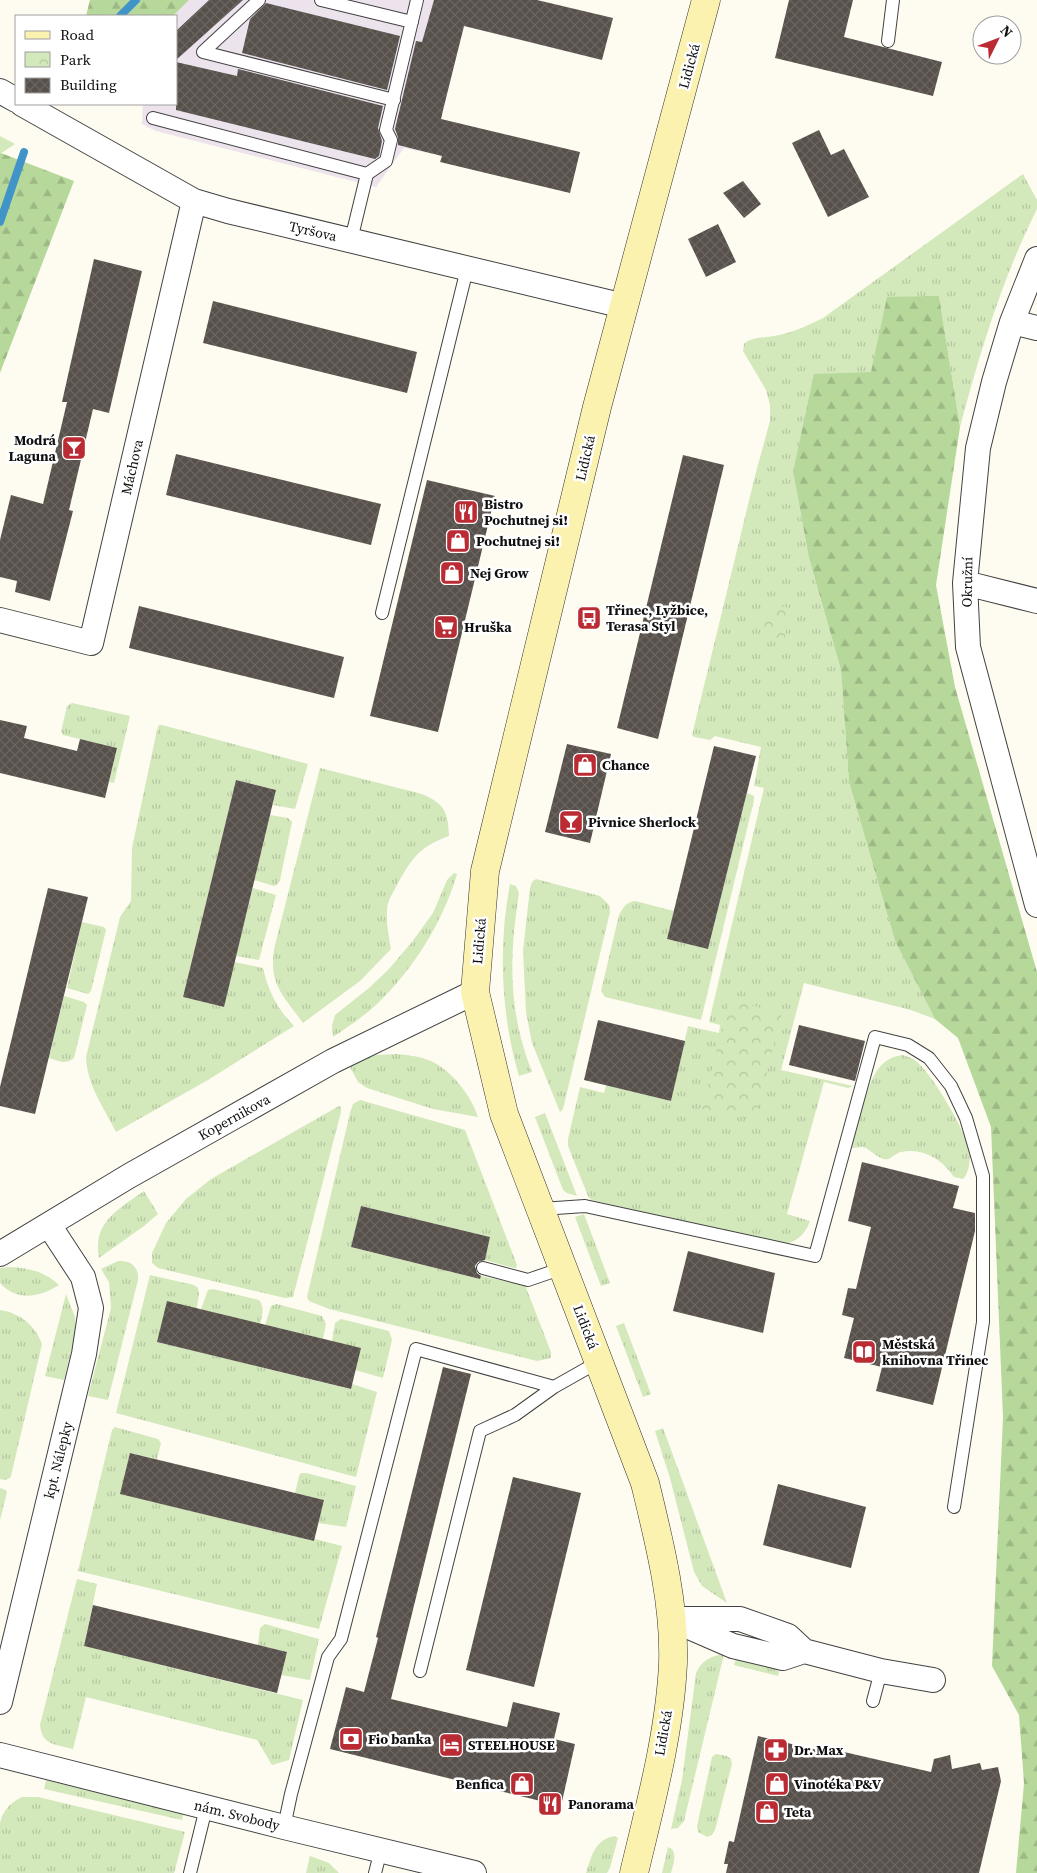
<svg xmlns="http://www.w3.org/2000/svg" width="1037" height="1873" font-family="'Source Serif 4',serif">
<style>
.industrial{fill:#ece3ed}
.grass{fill:url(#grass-tufts)}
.forest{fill:url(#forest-firs)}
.park{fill:url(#park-crowns)}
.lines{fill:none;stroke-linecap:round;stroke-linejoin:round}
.stream{stroke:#4194c8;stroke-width:8}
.building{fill:url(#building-cross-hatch)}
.lane-casing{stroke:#424242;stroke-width:14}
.street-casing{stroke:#424242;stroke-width:26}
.secondary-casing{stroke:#313131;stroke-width:29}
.lane{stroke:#fff;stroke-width:12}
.street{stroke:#fff;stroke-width:24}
.secondary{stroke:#fcf2af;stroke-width:28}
.labels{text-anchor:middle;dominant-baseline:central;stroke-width:5;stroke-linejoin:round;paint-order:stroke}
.street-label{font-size:14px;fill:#0f0f0f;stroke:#fff}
.poi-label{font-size:14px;font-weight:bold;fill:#0f0f0f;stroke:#fff;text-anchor:start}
</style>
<defs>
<pattern id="grass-tufts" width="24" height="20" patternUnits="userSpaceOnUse" patternTransform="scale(1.25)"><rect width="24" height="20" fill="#d3e8bb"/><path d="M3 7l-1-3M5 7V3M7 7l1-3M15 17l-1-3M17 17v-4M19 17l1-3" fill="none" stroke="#b4c6a0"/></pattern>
<pattern id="forest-firs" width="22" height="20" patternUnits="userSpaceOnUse" patternTransform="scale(1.25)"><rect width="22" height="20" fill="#b7d89b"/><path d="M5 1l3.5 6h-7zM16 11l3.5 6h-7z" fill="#9cb884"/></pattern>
<pattern id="park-crowns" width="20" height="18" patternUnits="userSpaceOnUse" patternTransform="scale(1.25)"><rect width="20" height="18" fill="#d3e8bb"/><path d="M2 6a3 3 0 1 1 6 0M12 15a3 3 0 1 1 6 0" fill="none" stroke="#b4c6a0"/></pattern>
<pattern id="building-cross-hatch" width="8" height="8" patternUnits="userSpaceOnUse" patternTransform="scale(1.25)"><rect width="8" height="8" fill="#57504b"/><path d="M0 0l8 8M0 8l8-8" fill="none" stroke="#6a6561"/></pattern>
</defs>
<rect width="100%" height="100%" fill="#fefcf1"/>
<path class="industrial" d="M189 0H470L433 154 404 148 376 187 156 131 142 124 143 104H176V16H173Z"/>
<path class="grass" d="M0 136 15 144 0 154Z
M1023 174 1037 200V209C1002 279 980 352 960 427L939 296 871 372 793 472 809 558 841 670 849 782 895 941 935 1019 911 1010 804 983 781 1070 853 1086 848 1088 824 1082 787 1214 810 1221C805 1235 796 1243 781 1244L591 1200 588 1196 568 1146V1139L580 1087 604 1093 606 1085 671 1101 688 1026 719 1033 720 1025 709 1022 764 788 754 786 761 747 715 736 710 740 694 737 692 735 755 476 770 421V405L766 390 743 351 744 344C750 338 759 338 767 337 787 335 805 327 823 318Z
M72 703 130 716 114 783 109 782 117 748 63 735 61 732 67 706Z
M159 725H162L308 764 295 809 273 805 276 790 236 780 183 997 223 1007 234 962 263 968C268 991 278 1010 294 1026L208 1080 116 1132C104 1108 87 1085 86 1057L120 917 131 901 132 848 157 730Z
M320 768 422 794C445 804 448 812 449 836 419 847 412 858 397 885 393 893 387 901 387 910 386 923 389 937 391 949L360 981 303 1023C283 995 269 985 274 949Z
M747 793 754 796V800L701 1020 605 997 601 991 619 915C623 908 626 902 635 901L674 911 667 939 708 949Z
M270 815 288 818 292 822 280 880 277 885 274 886 254 880Z
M454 873 457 874C443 922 413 970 377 1004 363 1017 348 1027 333 1037L332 1025 335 1015 369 988 388 970 412 942 433 913 447 880Z
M536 879 600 896 609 905 610 912 563 1109 560 1112 532 1043 526 1012 523 951 530 888 532 882Z
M510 884 516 886 519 893C509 958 508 1011 532 1072L519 1076C501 1015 498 947 510 884Z
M253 888 276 895 259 960 236 956Z
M82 922 104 927 106 930 91 991 88 994 67 988Z
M64 996 84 1002 87 1005 74 1058C66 1065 58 1061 49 1058Z
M397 1054C407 1055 418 1056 428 1060 450 1068 471 1095 478 1117L433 1109 367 1088 358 1082 349 1065 376 1055Z
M903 1055C908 1057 914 1058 917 1062 933 1075 964 1129 969 1149 971 1158 969 1173 963 1179L954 1177C943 1160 923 1147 901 1152 896 1153 892 1158 888 1159 879 1161 871 1149 863 1147 860 1147 855 1148 852 1148 855 1134 859 1120 863 1106 870 1083 876 1058 903 1055Z
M360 1100 465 1130 517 1265 516 1268H514L485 1260 490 1237 361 1206 351 1247 480 1279 481 1276 525 1285 551 1352V1358L537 1361 329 1309 309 1301 307 1297 350 1113 353 1104Z
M339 1106 341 1107V1112L293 1297 285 1298 158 1268 152 1263V1253L166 1223 186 1199 211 1179Z
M545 1113 577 1196 567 1193 563 1190 535 1117Z
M144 1191 158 1214 144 1226 99 1258C92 1222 119 1209 144 1191Z
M584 1214 610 1283 601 1286 575 1217Z
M118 1261C131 1260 139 1267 138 1280L108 1400 88 1396 111 1308 109 1282 101 1269Z
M9 1267C29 1268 44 1271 59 1285 40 1297 17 1302 0 1283V1268Z
M150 1275 194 1285 198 1288 199 1293 197 1308 157 1342 350 1389 352 1384 377 1392 356 1477 116 1413Z
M213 1289 259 1300C265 1307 262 1316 260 1324L201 1309 208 1290Z
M66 1294 75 1317 76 1331 64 1380 45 1376Z
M277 1304 322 1316 326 1324 323 1339 265 1325 271 1306Z
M0 1310C20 1313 35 1325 42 1344L11 1476 10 1478 5 1480 0 1479Z
M341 1319 389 1331 392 1340 383 1378 355 1370 332 1341 335 1323Z
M624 1323 651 1394 643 1397 616 1326Z
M115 1427 158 1439 161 1443 157 1459 130 1453 121 1494 314 1541 315 1539 342 1546 319 1629 78 1571 112 1430Z
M663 1428 727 1603 702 1586 694 1572 670 1478 655 1431Z
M301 1473H306L356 1486 346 1527 318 1523 324 1500 295 1493 299 1476Z
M0 1488 6 1490 7 1492 0 1520Z
M77 1579 97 1584 84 1646 303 1700 289 1760 272 1765 257 1740 86 1697 73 1749C56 1744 42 1746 40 1725Z
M265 1624 319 1639 310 1680 281 1675 287 1652 258 1645 260 1628Z
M724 1654 684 1821 678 1828 671 1829 682 1780 696 1673C702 1660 711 1656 724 1654Z
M737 1655 774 1666 779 1672 778 1676 734 1665Z
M716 1754 727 1756 731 1759 732 1764 715 1830 712 1835 707 1837 698 1832 697 1826 712 1757Z
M46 1780 110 1796 184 1811 182 1820 44 1789Z
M22 1797H38L185 1832 174 1873H0V1823C3 1810 10 1803 22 1797Z
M615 1836 618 1838 610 1868 607 1873H586C591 1857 595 1839 615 1836Z
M668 1847 672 1849C677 1856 673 1865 671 1873H662Z
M310 1856 329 1863 339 1873H306Z"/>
<path class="forest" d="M90 0H189L173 16H86Z
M1 153 74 181 0 373V154Z
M939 296 960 427 936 585 955 687 1037 972V1873H1016L1024 1783 1019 1715 992 1666 1003 1417 991 1127 958 1038 935 1019 895 941 849 782 841 670 809 558 793 472 814 374 871 372 887 297Z"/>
<path class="park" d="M768 604 790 608 784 643 762 639Z
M729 1000 782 1013 755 1120 702 1109Z"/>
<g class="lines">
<path class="stream" d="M120 16 136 0
M0 222 24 152"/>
</g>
<path class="building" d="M209 0H243L176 60V31Z
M434 0H537L613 18 602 60 464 26 443 110 441 119 580 152 570 193 440 162 442 156 398 145V137L395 129 416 41 422 42Z
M789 0H853L844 37 942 62 933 96 775 58Z
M266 3 400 36 387 90 242 53 250 19Z
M176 62 237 76 238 69 383 106 378 128 382 141 379 156 375 159 176 110Z
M819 130 831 155 844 149 869 197 828 217 792 143Z
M743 181 761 204 744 218 723 193Z
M718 224 736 262 706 277 688 239Z
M94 259 142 271 109 413 93 409 69 510 73 511 50 601 15 592 17 581 0 577V540L11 495 43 504 67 402H62Z
M213 301 417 352 407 393 203 343Z
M176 454 381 504 371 545 166 495Z
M683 455 724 465 658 739 617 728Z
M427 480 495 496 438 732 370 716Z
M139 606 344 657 334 698 129 648Z
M0 720 27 726 24 738 77 751 80 739 117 748 105 798 0 773Z
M567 744 611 754 590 843 545 832Z
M714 746 756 756 708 949 667 939Z
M236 780 276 790 224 1007 183 997Z
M48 888 88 897 35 1114 0 1106V1087Z
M598 1020 685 1041 671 1101 584 1080Z
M799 1025 865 1041 855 1081 789 1065Z
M862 1162 959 1186 953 1208 975 1213V1231L933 1405 876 1391 882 1367 844 1358 854 1318 842 1315 848 1288 856 1289 871 1227 848 1221Z
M361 1206 490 1237 485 1260 478 1262 475 1266 477 1273 481 1276 480 1279 351 1247Z
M688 1251 775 1273 763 1333 673 1311Z
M167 1301 361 1348 351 1389 157 1342Z
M443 1367 471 1374 391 1699 507 1727 513 1702 560 1713 554 1739 575 1744 561 1806 330 1749 346 1687 364 1692 378 1638 376 1637Z
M130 1453 324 1500 314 1541 120 1494Z
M513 1477 581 1493 534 1687 466 1670Z
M778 1484 866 1507 851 1568 763 1545Z
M93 1605 287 1652 277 1693 84 1646Z
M758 1736 817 1750 818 1746 931 1772 934 1759 950 1755 952 1769 980 1763 982 1770 998 1767 1001 1781 979 1873H726L728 1864H724L729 1841 734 1842Z"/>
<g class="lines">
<defs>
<path id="lane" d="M259 0 203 52 394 100
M321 0 412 22
M888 41 893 0
M153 118 367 174 351 240
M367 174 386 161 391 140 386 130 417 0
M382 613 467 269
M541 1209 585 1206 815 1256 875 1037 908 1045 929 1058 951 1086 966 1118 983 1176V1322L954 1507
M483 1268 528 1280 563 1268
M420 1671 480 1431 515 1415 554 1387
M873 1701 881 1671
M284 1827 291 1794 328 1657 341 1639 416 1349 554 1387 600 1361
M190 1873 206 1808
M375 1873 381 1850"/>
<path id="street" d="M0 91 16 100
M22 104 194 201 228 211 624 306
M1037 259 1012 322 994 382 978 448 965 583 968 647 1037 905
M1012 322 1037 328
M965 583 1037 601
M0 620 91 643 194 201
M0 1254 129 1176 333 1061 475 992
M672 1619H740L788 1636 804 1651 881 1671 933 1680
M680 1623 733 1646 783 1658 804 1651
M0 1702 84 1354 91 1308 83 1277 49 1225
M0 1755 284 1827 474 1873"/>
<path id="secondary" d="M634 1873C650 1806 670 1732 673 1663 675 1603 659 1541 645 1483L504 1114 475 992 485 871 597 407 706 0"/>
</defs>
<use href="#lane" class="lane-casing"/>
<use href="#street" class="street-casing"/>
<use href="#secondary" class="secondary-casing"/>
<use href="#lane" class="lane"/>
<use href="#street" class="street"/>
<use href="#secondary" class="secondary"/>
</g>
<defs>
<symbol id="bar-square" viewBox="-11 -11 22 22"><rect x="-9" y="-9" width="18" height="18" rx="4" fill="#ba2b34" stroke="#fff"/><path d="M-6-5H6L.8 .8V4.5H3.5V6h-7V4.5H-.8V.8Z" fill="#fff"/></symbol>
<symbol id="restaurant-square" viewBox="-11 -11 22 22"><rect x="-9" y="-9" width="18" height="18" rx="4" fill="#ba2b34" stroke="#fff"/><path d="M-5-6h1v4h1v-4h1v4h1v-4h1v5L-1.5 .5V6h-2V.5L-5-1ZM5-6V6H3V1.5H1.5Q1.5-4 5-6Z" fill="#fff"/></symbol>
<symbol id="shop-square" viewBox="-11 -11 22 22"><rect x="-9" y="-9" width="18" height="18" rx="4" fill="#ba2b34" stroke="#fff"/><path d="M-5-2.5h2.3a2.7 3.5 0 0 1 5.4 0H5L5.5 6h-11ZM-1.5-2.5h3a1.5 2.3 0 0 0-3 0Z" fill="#fff"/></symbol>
<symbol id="bus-square" viewBox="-11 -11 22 22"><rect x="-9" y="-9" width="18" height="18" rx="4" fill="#ba2b34" stroke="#fff"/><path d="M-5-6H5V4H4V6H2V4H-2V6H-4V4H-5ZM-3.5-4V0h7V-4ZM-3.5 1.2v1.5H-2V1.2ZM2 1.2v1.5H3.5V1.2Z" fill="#fff"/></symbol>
<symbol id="supermarket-square" viewBox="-11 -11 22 22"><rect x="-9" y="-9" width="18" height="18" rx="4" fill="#ba2b34" stroke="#fff"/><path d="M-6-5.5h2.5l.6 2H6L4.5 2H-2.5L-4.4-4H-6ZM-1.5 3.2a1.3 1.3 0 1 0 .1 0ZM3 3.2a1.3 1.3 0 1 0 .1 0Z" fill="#fff"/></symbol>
<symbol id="library-square" viewBox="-11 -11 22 22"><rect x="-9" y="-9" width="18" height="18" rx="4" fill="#ba2b34" stroke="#fff"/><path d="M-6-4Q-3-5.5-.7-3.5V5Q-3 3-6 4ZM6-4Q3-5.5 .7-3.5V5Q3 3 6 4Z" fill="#fff"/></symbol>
<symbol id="bank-square" viewBox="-11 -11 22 22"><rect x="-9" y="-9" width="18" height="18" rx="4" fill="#ba2b34" stroke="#fff"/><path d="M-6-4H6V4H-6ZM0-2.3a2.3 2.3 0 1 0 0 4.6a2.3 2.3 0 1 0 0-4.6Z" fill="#fff"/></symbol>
<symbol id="hotel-square" viewBox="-11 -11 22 22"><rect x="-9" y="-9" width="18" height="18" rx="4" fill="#ba2b34" stroke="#fff"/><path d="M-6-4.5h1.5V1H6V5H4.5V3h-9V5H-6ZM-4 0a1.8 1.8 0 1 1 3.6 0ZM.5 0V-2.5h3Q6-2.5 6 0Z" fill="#fff"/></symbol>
<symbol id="pharmacy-square" viewBox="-11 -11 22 22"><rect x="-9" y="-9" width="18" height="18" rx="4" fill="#ba2b34" stroke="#fff"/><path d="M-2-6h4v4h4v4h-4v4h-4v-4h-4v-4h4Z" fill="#fff"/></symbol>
</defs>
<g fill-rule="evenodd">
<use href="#bar-square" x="60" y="434" width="28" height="28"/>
<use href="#restaurant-square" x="452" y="498" width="28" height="28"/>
<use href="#shop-square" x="444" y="527" width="28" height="28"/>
<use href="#shop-square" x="438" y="559" width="28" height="28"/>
<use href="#bus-square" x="575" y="604" width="28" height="28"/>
<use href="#supermarket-square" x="432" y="613" width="28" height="28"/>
<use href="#shop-square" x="571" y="751" width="28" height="28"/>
<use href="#bar-square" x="557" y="808" width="28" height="28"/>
<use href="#library-square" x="850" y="1338" width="28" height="28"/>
<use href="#bank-square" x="337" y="1725" width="28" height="28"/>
<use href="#hotel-square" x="437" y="1731" width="28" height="28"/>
<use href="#pharmacy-square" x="762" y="1736" width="28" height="28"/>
<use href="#shop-square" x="508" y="1770" width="28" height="28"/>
<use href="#shop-square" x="763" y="1770" width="28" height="28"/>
<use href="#restaurant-square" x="536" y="1790" width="28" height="28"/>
<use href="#shop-square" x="753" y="1798" width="28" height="28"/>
</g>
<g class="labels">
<g class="street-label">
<text transform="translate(689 66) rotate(-75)">Lidická</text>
<text transform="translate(313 231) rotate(13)">Tyršova</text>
<text transform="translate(585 458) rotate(-77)">Lidická</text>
<text transform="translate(132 467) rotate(-77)">Máchova</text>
<text transform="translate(967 582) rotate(-89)">Okružní</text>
<text transform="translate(479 941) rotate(-85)">Lidická</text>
<text transform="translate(234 1117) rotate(-29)">Kopernikova</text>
<text transform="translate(586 1327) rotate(69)">Lidická</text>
<text transform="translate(58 1460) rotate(-76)">kpt. Nálepky</text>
<text transform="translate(663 1733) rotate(-80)">Lidická</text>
<text transform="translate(237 1815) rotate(14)">nám. Svobody</text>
</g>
<g class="poi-label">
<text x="56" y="440" text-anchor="end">Modrá<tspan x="56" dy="16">Laguna</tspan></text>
<text x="484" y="504">Bistro<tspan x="484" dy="16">Pochutnej si!</tspan></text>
<text x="476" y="541">Pochutnej si!</text>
<text x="470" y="573">Nej Grow</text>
<text x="606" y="610">Třinec, Lyžbice,<tspan x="606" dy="16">Terasa Styl</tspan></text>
<text x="464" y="627">Hruška</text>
<text x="602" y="765">Chance</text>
<text x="588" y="822">Pivnice Sherlock</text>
<text x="882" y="1344">Městská<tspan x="882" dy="16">knihovna Třinec</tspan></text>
<text x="368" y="1739">Fio banka</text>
<text x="468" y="1745">STEELHOUSE</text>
<text x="794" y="1750">Dr. Max</text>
<text x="504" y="1784" text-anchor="end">Benfica</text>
<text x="794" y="1784">Vinotéka P&amp;V</text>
<text x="568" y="1804">Panorama</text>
<text x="784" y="1812">Teta</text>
</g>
</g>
<rect x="15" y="15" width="162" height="90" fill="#ffffff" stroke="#9f9f9f"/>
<rect x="25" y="31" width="25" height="8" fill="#fcf2af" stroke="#9f9f9f"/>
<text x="60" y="40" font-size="15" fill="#0f0f0f">Road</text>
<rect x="25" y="52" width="25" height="15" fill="url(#park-crowns)" stroke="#9f9f9f"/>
<text x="60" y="65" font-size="15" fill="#0f0f0f">Park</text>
<rect x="25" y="78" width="25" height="15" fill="url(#building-cross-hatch)" stroke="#9f9f9f"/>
<text x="60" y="90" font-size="15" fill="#0f0f0f">Building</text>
<g transform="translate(997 40) rotate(48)"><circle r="24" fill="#ffffff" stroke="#9f9f9f"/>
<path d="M0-4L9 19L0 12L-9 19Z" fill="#ba2b34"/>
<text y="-8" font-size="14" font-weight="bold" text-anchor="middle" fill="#0f0f0f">N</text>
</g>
</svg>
